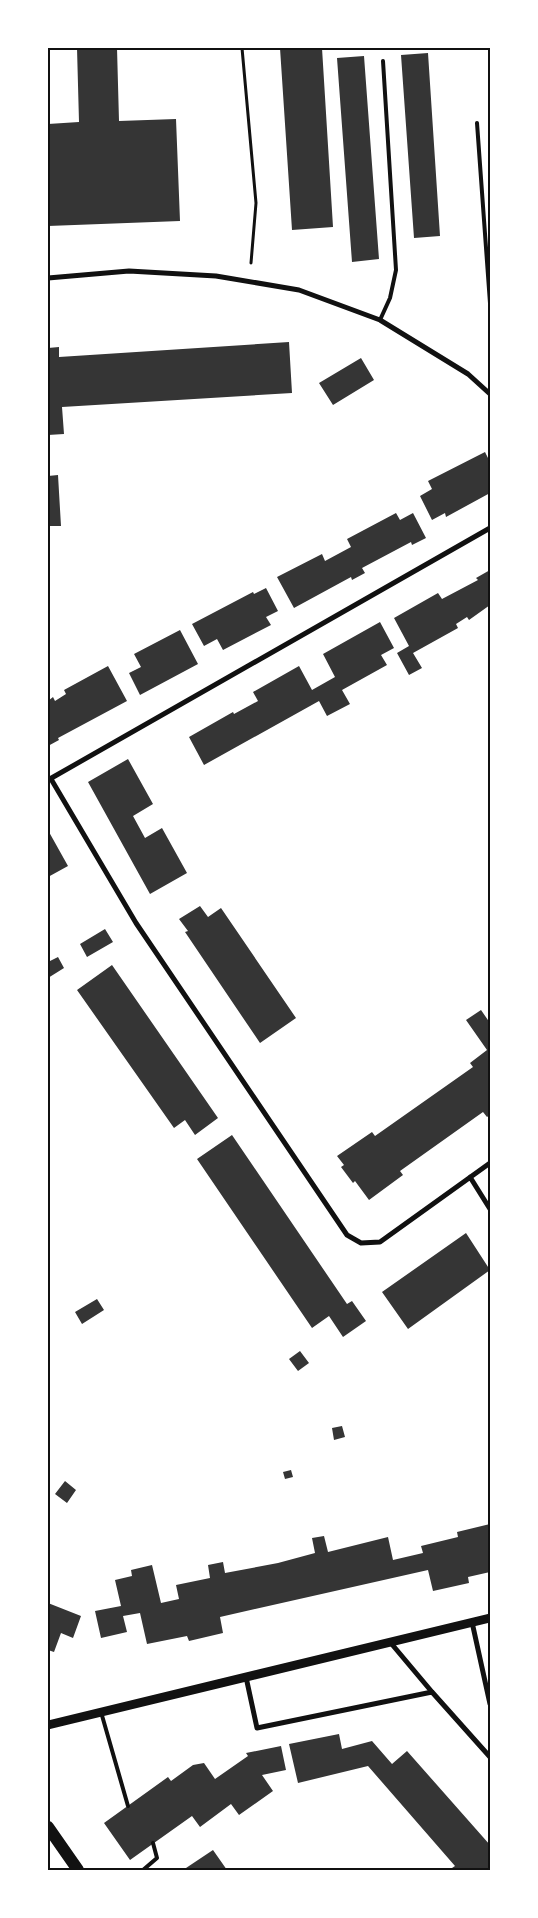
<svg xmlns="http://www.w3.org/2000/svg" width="538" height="1918" font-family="'Titillium Web',sans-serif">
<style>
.building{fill:#353535}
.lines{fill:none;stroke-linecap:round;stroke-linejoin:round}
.path{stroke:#111;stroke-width:3}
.service{stroke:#111;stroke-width:4}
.minor{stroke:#111;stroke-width:5}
.tertiary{stroke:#111;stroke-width:9}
.primary{stroke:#111;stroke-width:12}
.neatline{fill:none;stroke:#111;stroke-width:2}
</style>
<rect width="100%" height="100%" fill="#fff"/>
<path class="building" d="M77 48H117L119 121 176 119 180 221 48 226V124L79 122Z
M280 48H322L333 227 292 230Z
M428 53 440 236 414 238 401 55Z
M364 56 379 259 352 262 337 58Z
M289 342 292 393 62 407 64 434 48 435V348L59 347V357Z
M361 358 374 380 333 405 319 383Z
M485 452 488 458 490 457V493L446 517 445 513 432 520 420 496 432 489 428 481Z
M58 475 61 526H48V476Z
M396 513 400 520 413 513 426 538 412 545 411 542 362 568 365 573 352 580 351 577 294 608 277 577 322 554 325 561 351 547 347 539Z
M490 570V600L489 601 490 605 469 620 467 617 456 624 458 628 413 653 422 668 409 675 397 653 409 646 394 618 438 593 442 599 478 580 476 578Z
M266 588 278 611 266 617 271 625 223 650 217 639 204 646 192 624 253 592 254 594Z
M380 622 394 648 381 655 387 665 342 690 350 704 327 716 319 701 204 765 189 737 233 712 234 714 258 701 253 692 299 666 312 690 335 677 323 654Z
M180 630 198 664 140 695 129 673 141 667 134 654Z
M108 666 127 701 58 738 59 740 48 746V701L53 697 55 701 66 694 64 690Z
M128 759 153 804 133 816 145 838 162 828 187 873 150 894 88 782Z
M49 832 68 866 48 877V833Z
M200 906 208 917 221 908 296 1018 260 1043 185 932 188 931 179 919Z
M105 929 113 942 87 957 80 944Z
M58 957 64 968 48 978V962Z
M112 965 218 1118 195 1135 185 1120 174 1128 77 990Z
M481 1010 490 1023V1115L487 1117 483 1112 400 1171 403 1175 369 1200 355 1181 353 1183 341 1167 344 1165 337 1156 372 1132 375 1136 473 1067 470 1063 487 1050 466 1020Z
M232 1135 347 1304 352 1301 366 1321 343 1337 329 1316 312 1328 197 1159Z
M466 1233 490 1270 408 1329 382 1292Z
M97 1299 104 1310 82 1324 75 1312Z
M300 1351 309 1363 298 1371 289 1359Z
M342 1426 345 1437 334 1440 332 1428Z
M291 1470 293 1477 285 1479 283 1472Z
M65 1481 76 1490 67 1503 55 1494Z
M490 1524V1572L468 1577 469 1583 433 1591 428 1570 220 1617 223 1633 189 1641 187 1636 147 1644 140 1613 123 1616 127 1632 101 1638 95 1611 121 1606 115 1580 132 1576 131 1570 152 1565 161 1603 179 1599 176 1585 210 1578 208 1565 223 1562 225 1573 278 1563 315 1553 312 1538 324 1536 328 1552 388 1537 393 1560 423 1553 421 1546 458 1537 457 1532Z
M48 1603 81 1616 73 1638 61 1633 54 1652 48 1650Z
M339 1734 342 1749 372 1741 392 1764 407 1751 490 1845V1870H449L455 1866 368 1766 298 1783 289 1744Z
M281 1746 286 1770 262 1775 273 1791 239 1815 231 1804 200 1827 192 1816 130 1860 104 1823 168 1777 171 1781 193 1765 204 1763 215 1779 248 1756 246 1753Z
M213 1850 227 1870H183Z"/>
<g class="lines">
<path class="path" d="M242 48 256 203 251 263"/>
<path class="service" d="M477 123 490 303
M380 320 390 298 396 270 383 61
M101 1712 128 1806
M143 1870 157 1858 153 1843"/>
<path class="minor" d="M48 278 129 271 216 276 299 290 380 320 468 374 490 394
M51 779 136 923 347 1235 361 1243 380 1242 490 1163
M48 780 490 528
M470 1177 490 1209
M472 1622 490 1704
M390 1642 432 1692 490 1757
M246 1677 257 1728 432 1692"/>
<path class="tertiary" d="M48 1725 490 1618"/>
<path class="primary" d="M48 1827 78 1870"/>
</g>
<rect width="538" height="1918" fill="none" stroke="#ffffff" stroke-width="98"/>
<rect x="49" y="49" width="440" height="1820" class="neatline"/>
</svg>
